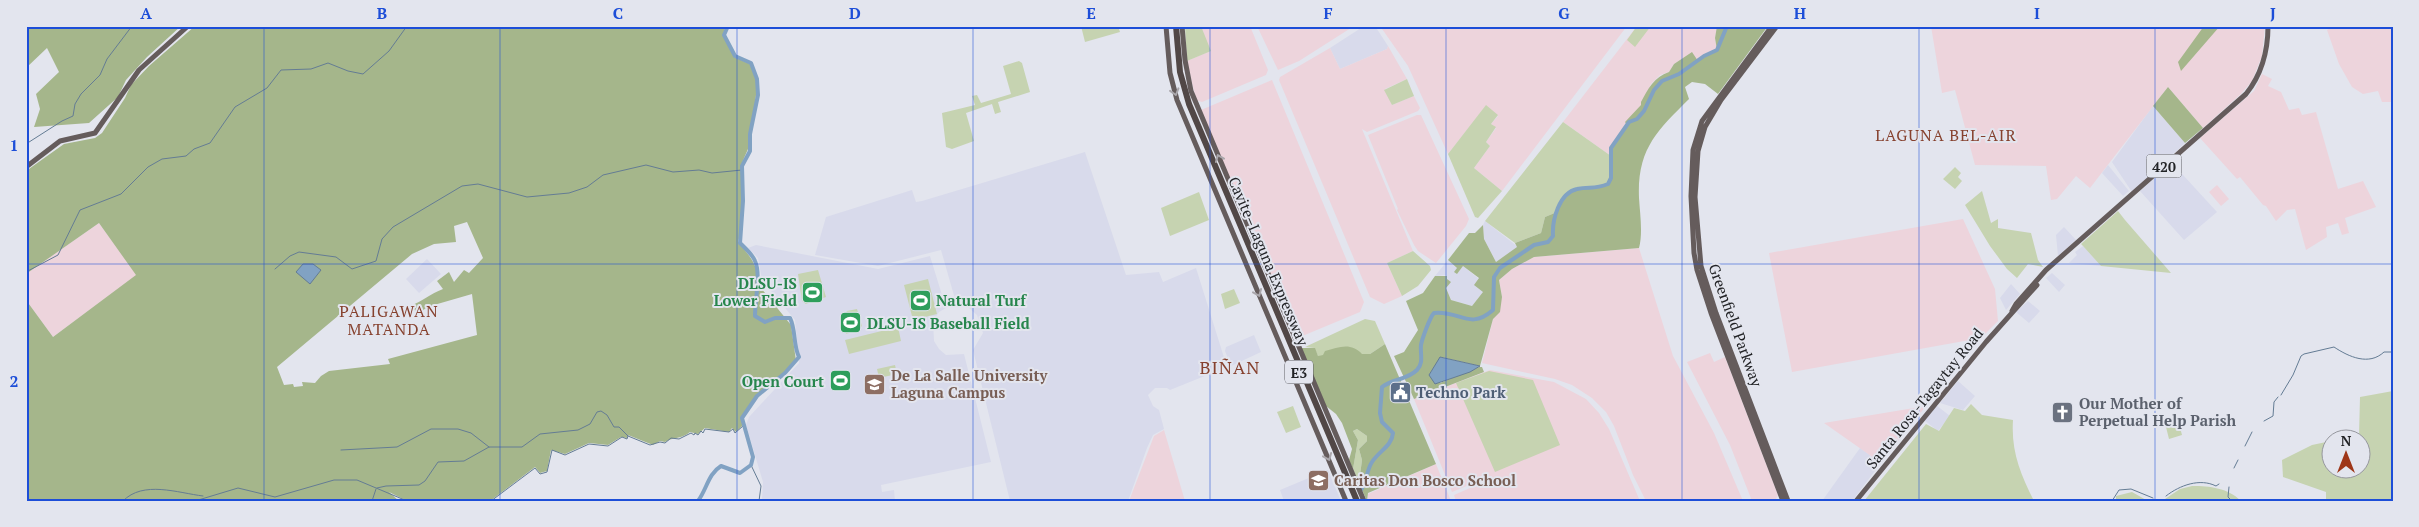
<svg xmlns="http://www.w3.org/2000/svg" width="2419" height="527" font-family="'PT Serif',serif">
<style>
.built{fill:#d8daeb}
.industrial{fill:#edd4dc}
.green{fill:#c6d3b1}
.forest{fill:#a5b68b;fill-rule:evenodd}
.water{fill:#81a2c3;stroke:#647c94}
.lines{fill:none;stroke-linecap:round;stroke-linejoin:round}
.stream{stroke:#647c94;stroke-width:1}
.river{stroke:#81a2c3;stroke-width:4}
.major{stroke:#655c5c;stroke-width:5}
.highway{stroke:#514746;stroke-width:6}
.oneway{stroke:#aaa7ac}
.grid{fill:none;stroke:#1d4ed8;stroke-width:1;stroke-opacity:0.55}
.labels{text-anchor:middle;dominant-baseline:central;stroke-width:4;stroke-linejoin:round;paint-order:stroke}
.shield{fill:#e3e5ee;stroke:#5c5d62;stroke-width:1}
.shield-label{font-size:14px;font-weight:bold;fill:#222326}
.street-label{font-size:15px;fill:#222326;stroke:#e3e5ee}
.leisure-label{font-size:15px;font-weight:bold;fill:#27864d;stroke:#e3e5ee;text-anchor:end}
.education-label{font-size:15px;font-weight:bold;fill:#785e54;stroke:#e3e5ee;text-anchor:start}
.service-label{font-size:15px;font-weight:bold;fill:#4e5e75;stroke:#e3e5ee;text-anchor:start}
.worship-label{font-size:15px;font-weight:bold;fill:#5b616d;stroke:#e3e5ee;text-anchor:start}
.neighbourhood-label{font-size:16px;letter-spacing:1px;fill:#86412e;stroke:#e3e5ee}
.quarter-label{font-size:18px;letter-spacing:1px;fill:#86412e;stroke:#e3e5ee}
.neatline{fill:none;stroke:#1d4ed8;stroke-width:2}
.grid-label{font-size:16px;text-anchor:middle;font-weight:bold;fill:#1d4ed8}
</style>
<rect width="100%" height="100%" fill="#e3e5ee"/>
<path class="built" d="M1364 26H1375L1388 46 1387 49 1340 69 1330 48Z
M2153 106 2185 143 2132 192 2112 162Z
M1085 152 1126 275 1159 272 1163 282 1196 268 1227 367 1170 390 1167 388H1155L1148 395 1153 406 1159 410 1164 429 1153 435 1147 448 1128 501H1010L973 350 983 333 977 315 969 308 957 306 941 250 878 266 815 255 826 217 912 190 916 202 922 201Z
M2172 163 2217 212 2184 240 2140 191Z
M2108 165 2129 191 2123 196 2102 173Z
M1485 221 1518 247 1496 262 1484 239 1483 225Z
M2064 227 2076 240 2058 256 2056 235Z
M756 245 878 269 930 256 946 308 939 312 933 321 934 341 939 349 946 355 964 354 991 462 881 485 882 492 894 490 895 501H762L763 482 746 425 749 417 799 363 795 320 762 280 758 258 748 248Z
M2083 246 2101 266 2069 263 2077 255 2075 252Z
M427 259 441 274 419 293 406 279Z
M1448 260 1457 268V274L1463 266 1479 279 1483 292 1472 306 1451 300 1446 288V275L1435 276Z
M2052 273 2065 285 2059 292 2046 278Z
M2011 284 2020 294 2006 310 2000 298Z
M2028 301 2040 311 2029 323 2016 312Z
M1254 335 1261 352 1231 366 1225 351 1226 347Z
M1958 381 1975 396 1963 410 1940 403Z
M1936 405 1950 416 1938 431 1924 420Z
M1860 448 1881 463 1852 501H1822Z
M1328 470 1341 501H1284L1280 490Z"/>
<path class="industrial" d="M1201 26H1250L1268 70 1266 75 1202 102 1196 100 1187 61 1210 51Z
M1257 26H1354L1299 61 1278 70Z
M1380 26H1627L1502 191 1474 168 1490 146 1486 142 1496 128 1491 124 1498 116 1486 106 1448 154 1408 66Z
M1637 26H1717L1715 38 1717 50 1697 61 1692 53 1674 64 1669 72 1660 75 1651 84 1641 105 1618 137 1611 148V156L1563 122Z
M1931 26H2265L2262 56 2252 81 2241 94 2203 128 2168 87 2090 188 2076 176 2057 199 2051 200 2046 166 1975 165 1955 90 1942 93Z
M2336 26H2393V102H2382L2378 91 2363 94 2352 87 2339 64 2327 30Z
M1388 46 1407 79 1385 89 1392 105 1414 96 1420 108 1418 111 1367 132 1362 129 1413 251 1387 263 1402 296 1384 304 1370 297 1279 80 1280 77 1330 48 1340 69 1387 49Z
M2262 74 2272 79 2268 86 2281 92 2289 110 2299 108 2302 115 2316 112 2338 189 2363 181 2376 207 2345 218 2349 233 2342 235 2338 223 2326 227 2327 237 2306 250 2295 209 2287 210 2276 221 2266 206 2263 205 2240 177 2237 179 2200 138 2254 91Z
M1272 80 1364 302 1360 312 1300 337 1295 334 1201 110Z
M1417 115H1421L1469 219 1466 226 1436 263 1418 251 1414 245 1397 210 1398 209 1368 135Z
M2217 185 2229 199 2221 206 2209 192Z
M1963 219 1995 289 1998 321 1981 338 1792 372 1769 253Z
M99 223 137 275 53 337 26 300V274Z
M1639 248 1673 356 1714 433 1743 501H1646L1633 475 1614 426 1606 412 1592 398 1572 385 1555 379 1482 363 1493 319 1502 297 1499 280 1512 269 1534 257Z
M1710 353 1714 362 1725 357 1778 495 1776 499 1752 501 1730 445 1687 362Z
M1490 370 1554 382 1586 399 1599 413 1609 429 1640 501H1456L1454 495 1493 478 1491 476 1452 492 1414 399Z
M1926 406 1881 463 1824 423Z
M1164 430 1185 501H1129L1154 436Z
M1436 464 1451 501H1367L1368 494Z"/>
<path class="green" d="M1081 26H1118L1120 32 1085 42Z
M1185 26H1201L1211 51 1187 61Z
M1637 26H1651L1635 47 1627 40Z
M1019 61 1022 63 1030 92 998 102 1001 112 995 114 992 104 966 113 974 141 952 149 946 147 942 113 975 105 972 96 977 95 981 103 1011 94 1003 66Z
M1407 79 1414 96 1392 105 1384 90Z
M1486 105 1498 115 1491 124 1496 127 1486 142 1490 146 1474 168 1502 191 1478 218 1475 217 1448 154Z
M1563 122 1611 156V178L1608 184C1594 190 1574 186 1564 196 1561 200 1559 207 1557 212L1545 217 1541 233 1515 243 1485 221Z
M1955 167 1961 173 1958 177 1962 181 1955 189 1943 179Z
M1982 191 1991 223 1998 219V228L2031 233 2038 260 2043 267 2028 264 2017 278 2007 269 1990 246 1965 205Z
M1199 192 1209 220 1170 236 1161 208Z
M2118 211 2125 220 2171 273 2101 266 2083 246 2081 244Z
M1413 251 1430 266 1431 270 1418 286 1402 296 1387 263Z
M818 270 826 297 806 304 802 301 798 274Z
M928 279 937 314 913 320 904 285Z
M1234 289 1240 303 1225 309 1221 294Z
M857 309 862 326 857 331 846 334 842 318 847 311Z
M1365 319 1375 321 1385 344 1370 354 1318 356 1314 348 1305 347Z
M898 327 901 341 849 354 845 340Z
M895 365 897 374 879 378 877 369Z
M1489 371 1533 380 1560 445 1495 472 1456 383Z
M2393 391V501H2326V492L2283 477 2282 460 2312 445 2331 441 2332 470H2362V440L2341 439 2359 436 2360 397Z
M1971 404 1982 415 2013 420C2011 451 2020 473 2034 501H1864L1926 424 1939 431 1954 408 1965 411Z
M1293 406 1301 427 1286 433 1277 412Z
M2177 416 2182 435 2169 439 2164 419Z
M1357 429 1367 436V441L1359 449 1362 460 1359 483 1353 469 1358 440 1353 431Z
M2192 486C2210 486 2228 488 2241 501H2162L2180 489Z
M2132 492 2148 501H2116V496Z"/>
<path class="forest" d="M26 26H181L147 57 126 80 118 97 89 123 34 127 40 109 36 94 59 72 47 48 26 68Z
M195 26H726L723 34 734 57 750 64 756 80V95L754 114 748 136V149L741 165V230L738 242C747 253 761 267 756 282L791 325 796 361C782 378 742 403 742 426L736 432 732 428 729 432 705 428 698 434 690 432C682 439 673 437 665 442L660 441 653 445 628 435 627 438 621 437 608 445 589 443 565 454 551 450 547 471 540 473 535 467 490 501H416L414 499 407 501 389 492 399 501H26V300L53 337 136 275 99 223 26 274V171L64 144 95 138 102 133 125 98 131 85 149 66ZM467 222 483 258 469 273 464 270 454 282 449 272 437 281 443 289C430 294 423 301 410 306L419 314 427 307 472 294 477 335 388 359 390 364 329 371 321 376 315 383 302 382 303 386 294 387 293 384 284 385 277 367 412 254 434 244 456 242 454 226Z
M1717 26H1768L1718 94 1705 84 1692 82 1685 87 1689 99C1657 131 1637 149 1639 198 1640 214 1643 233 1639 248L1534 257 1512 269 1499 280 1502 297 1500 312 1493 319 1480 366 1441 357 1429 375 1440 383 1479 367H1482L1484 372 1414 399 1394 356 1404 352 1418 330 1406 301 1423 293 1435 276H1447V279L1451 282 1446 288 1451 300 1472 306 1483 292 1474 285 1479 278 1463 266 1457 274 1454 272 1457 268 1448 260 1469 233H1475L1483 225 1484 239 1496 262 1517 247 1515 243 1541 233 1545 217 1557 212C1573 176 1581 196 1608 184L1611 178V148L1627 125 1625 122 1641 105V102C1648 89 1654 77 1669 72L1674 64 1692 52 1698 61 1717 50 1715 38Z
M2204 26H2220L2181 71 2178 62Z
M2168 87 2203 128 2185 143 2153 106Z
M1385 344 1436 464 1368 493 1367 501 1359 483 1362 460 1359 449 1367 441V436L1357 429 1353 431 1358 440 1353 469 1349 460 1352 449 1342 423 1336 414 1326 406 1301 348H1315L1318 356 1323 355 1325 351C1339 347 1351 342 1362 354H1370Z"/>
<path class="water" d="M303 264H313L321 270 310 284 296 272Z
M1440 357 1480 366 1470 372 1435 384 1429 375Z"/>
<g class="lines">
<path class="stream" d="M26 144 62 121 73 116 75 104 81 94 100 75 107 59 132 26
M275 269 290 256 299 252 336 257 352 269 376 261 382 239 393 227 462 186 478 184 527 197 569 193 587 187 603 175 646 165 673 172 699 170 712 173 742 170
M26 272 58 255 80 210 121 194 148 167 162 159 186 156 194 149 210 143 235 107 267 88 281 70 311 69 328 63 348 71 363 74 389 51 407 26
M2281 395 2293 375 2301 356 2304 354 2334 347C2349 357 2369 366 2384 352H2393
M2264 421 2273 416 2274 402 2278 397
M2245 446 2252 432
M341 450 397 447 431 429H458L471 433 489 447
M751 465 761 486 759 501
M2234 468 2238 460
M2229 487 2228 497 2232 501
M377 488 386 486 419 485 425 481 438 462 464 461 489 447H522L540 434 578 430 590 424 597 412 601 411 607 415 614 427H619L628 436 650 445 660 442 665 443 671 438 679 439 691 433 694 435 695 433 698 435 701 431 703 433 705 429 729 432 733 429 735 433 743 426
M2166 496C2180 485 2200 478 2216 486L2219 484
M123 501C143 480 178 493 203 496
M195 501 238 488 275 497 334 480H357L407 501
M372 501 376 489
M413 501 414 499 415 501
M491 501 535 468 540 474 547 472 552 450 565 455 589 444 608 446 622 437 627 439 628 436
M2112 501 2119 490 2131 489 2153 498"/>
<path class="river" d="M1360 491C1367 483 1366 471 1372 462 1379 451 1392 446 1393 433L1382 422 1380 413 1382 387C1392 379 1407 380 1417 370 1424 363 1420 354 1421 345 1422 339 1430 317 1434 313 1460 310 1469 331 1493 310L1494 277 1500 268 1534 245 1548 242 1553 236C1552 220 1559 193 1577 189 1589 186 1594 190 1608 184L1611 178V148L1629 122 1637 119 1644 111 1654 90 1662 81 1679 74 1704 56 1717 50 1727 26
M698 501C707 489 708 474 721 466L740 473 751 465 753 457 742 418 757 396 785 373 799 357C793 345 796 330 790 318H775L765 322 755 316C755 299 761 274 755 261 753 255 745 248 740 243L743 201 742 166 750 151V134L758 95 757 79 751 63 735 56 724 35 728 26"/>
<path class="major" d="M1166 26 1170 73 1177 100 1346 501
M1182 26 1185 60 1191 91 1364 501
M1772 26 1702 121 1693 150 1691 196 1694 253 1697 270 1711 313 1783 501
M1777 26 1721 100 1705 127 1698 151 1695 197 1701 266 1716 313 1788 501
M26 167 60 141 95 133 139 70 188 26
M2012 311 2016 304 2046 270 2246 94C2262 74 2268 52 2268 26
M1856 501 1986 342 2037 285"/>
<path class="highway" d="M1176 26 1180 72 1189 104 1357 501"/>
</g>
<defs><path id="oneway-chevron" d="M-2-3.5L2.5 0L-2 3.5" fill="none" stroke-width="1.6" stroke-linecap="round" stroke-linejoin="round" transform="scale(1.25)"/></defs>
<g class="oneway">
<use href="#oneway-chevron" transform="translate(1175 92) rotate(73)"/>
<use href="#oneway-chevron" transform="translate(1219 158) rotate(-113)"/>
<use href="#oneway-chevron" transform="translate(1258 293) rotate(67)"/>
<use href="#oneway-chevron" transform="translate(1328 457) rotate(68)"/>
</g>
<path class="grid" d="M264 26V501M500 26V501M737 26V501M973 26V501M1210 26V501M1446 26V501M1682 26V501M1919 26V501M2155 26V501M26 264H2393"/>
<defs>
<symbol id="stadium-square" viewBox="-11 -11 22 22"><rect x="-9" y="-9" width="18" height="18" rx="4" fill="#2e9e5b" stroke="#e3e5ee"/><path d="M0-5a6.5 5 0 1 0 0 10a6.5 5 0 1 0 0-10ZM-3.5-1.8h7v3.6h-7Z" fill="#fff"/></symbol>
<symbol id="university-square" viewBox="-11 -11 22 22"><rect x="-9" y="-9" width="18" height="18" rx="4" fill="#8d6e63" stroke="#e3e5ee"/><path d="M0-5L7-2L0 1L-7-2ZM-4 1L0 2.5L4 1V4Q0 6-4 4Z" fill="#fff"/></symbol>
<symbol id="civic-square" viewBox="-11 -11 22 22"><rect x="-9" y="-9" width="18" height="18" rx="4" fill="#5c6f8a" stroke="#e3e5ee"/><path d="M-.6-6.5H3V-4.5H.6V-3L4-1V1h2V6H-6V1h2V-1L-.6-3ZM-1.2 2.5V6h2.4V2.5Z" fill="#fff"/></symbol>
<symbol id="church-square" viewBox="-11 -11 22 22"><rect x="-9" y="-9" width="18" height="18" rx="4" fill="#6b7280" stroke="#e3e5ee"/><path d="M-1.2-6h2.4v3.5h3.3v2.4h-3.3V6h-2.4V-.1h-3.3v-2.4h3.3Z" fill="#fff"/></symbol>
<symbol id="school-square" viewBox="-11 -11 22 22"><rect x="-9" y="-9" width="18" height="18" rx="4" fill="#8d6e63" stroke="#e3e5ee"/><path d="M0-5L7-2L0 1L-7-2ZM-4 1L0 2.5L4 1V4Q0 6-4 4Z" fill="#fff"/></symbol>
</defs>
<g fill-rule="evenodd">
<use href="#stadium-square" x="800" y="280" width="25" height="25"/>
<use href="#stadium-square" x="908" y="288" width="25" height="25"/>
<use href="#stadium-square" x="838" y="310" width="25" height="25"/>
<use href="#stadium-square" x="828" y="368" width="25" height="25"/>
<use href="#university-square" x="862" y="372" width="25" height="25"/>
<use href="#civic-square" x="1388" y="380" width="25" height="25"/>
<use href="#church-square" x="2050" y="400" width="25" height="25"/>
<use href="#school-square" x="1306" y="468" width="25" height="25"/>
</g>
<g class="labels">
<g class="shield">
<rect x="2146.5" y="154.5" width="35" height="23" rx="4"/>
<rect x="1285" y="360.5" width="28" height="23" rx="4"/>
</g>
<g class="shield-label">
<text x="2164" y="166">420</text>
<text x="1299" y="372">E3</text>
</g>
<g class="street-label">
<text transform="translate(1269 261) rotate(67)">Cavite–Laguna Expressway</text>
<text transform="translate(1736 325) rotate(70)">Greenfield Parkway</text>
<text transform="translate(1924 398) rotate(-51)">Santa Rosa-Tagaytay Road</text>
</g>
<g class="leisure-label">
<text x="797" y="283">DLSU-IS<tspan x="797" dy="17">Lower Field</tspan></text>
<text x="936" y="300" text-anchor="start">Natural Turf</text>
<text x="867" y="323" text-anchor="start">DLSU-IS Baseball Field</text>
<text x="824" y="381">Open Court</text>
</g>
<g class="education-label">
<text x="891" y="375">De La Salle University<tspan x="891" dy="17">Laguna Campus</tspan></text>
<text x="1334" y="480">Caritas Don Bosco School</text>
</g>
<g class="service-label">
<text x="1416" y="392">Techno Park</text>
</g>
<g class="worship-label">
<text x="2079" y="403">Our Mother of<tspan x="2079" dy="17">Perpetual Help Parish</tspan></text>
</g>
<g class="neighbourhood-label">
<text x="1946" y="135">LAGUNA BEL-AIR</text>
<text x="389" y="311">PALIGAWAN<tspan x="389" dy="18">MATANDA</tspan></text>
</g>
<g class="quarter-label">
<text x="1230" y="367">BIÑAN</text>
</g>
</g>
<rect width="2419" height="527" fill="none" stroke="#e3e5ee" stroke-width="55"/>
<g transform="translate(2346 454)"><circle r="24" fill="#e3e5ee" stroke="#96979e"/>
<path d="M0-4L9 19L0 12L-9 19Z" fill="#9e3618"/>
<text y="-8" font-size="14" font-weight="bold" text-anchor="middle" fill="#222326">N</text>
</g>
<rect x="28" y="28" width="2364" height="472" class="neatline"/>
<g class="grid-label">
<text x="146" y="19">A</text>
<text x="382" y="19">B</text>
<text x="618" y="19">C</text>
<text x="855" y="19">D</text>
<text x="1091" y="19">E</text>
<text x="1328" y="19">F</text>
<text x="1564" y="19">G</text>
<text x="1800" y="19">H</text>
<text x="2037" y="19">I</text>
<text x="2273" y="19">J</text>
<text x="14" y="151">1</text>
<text x="14" y="387">2</text>
</g>
</svg>
